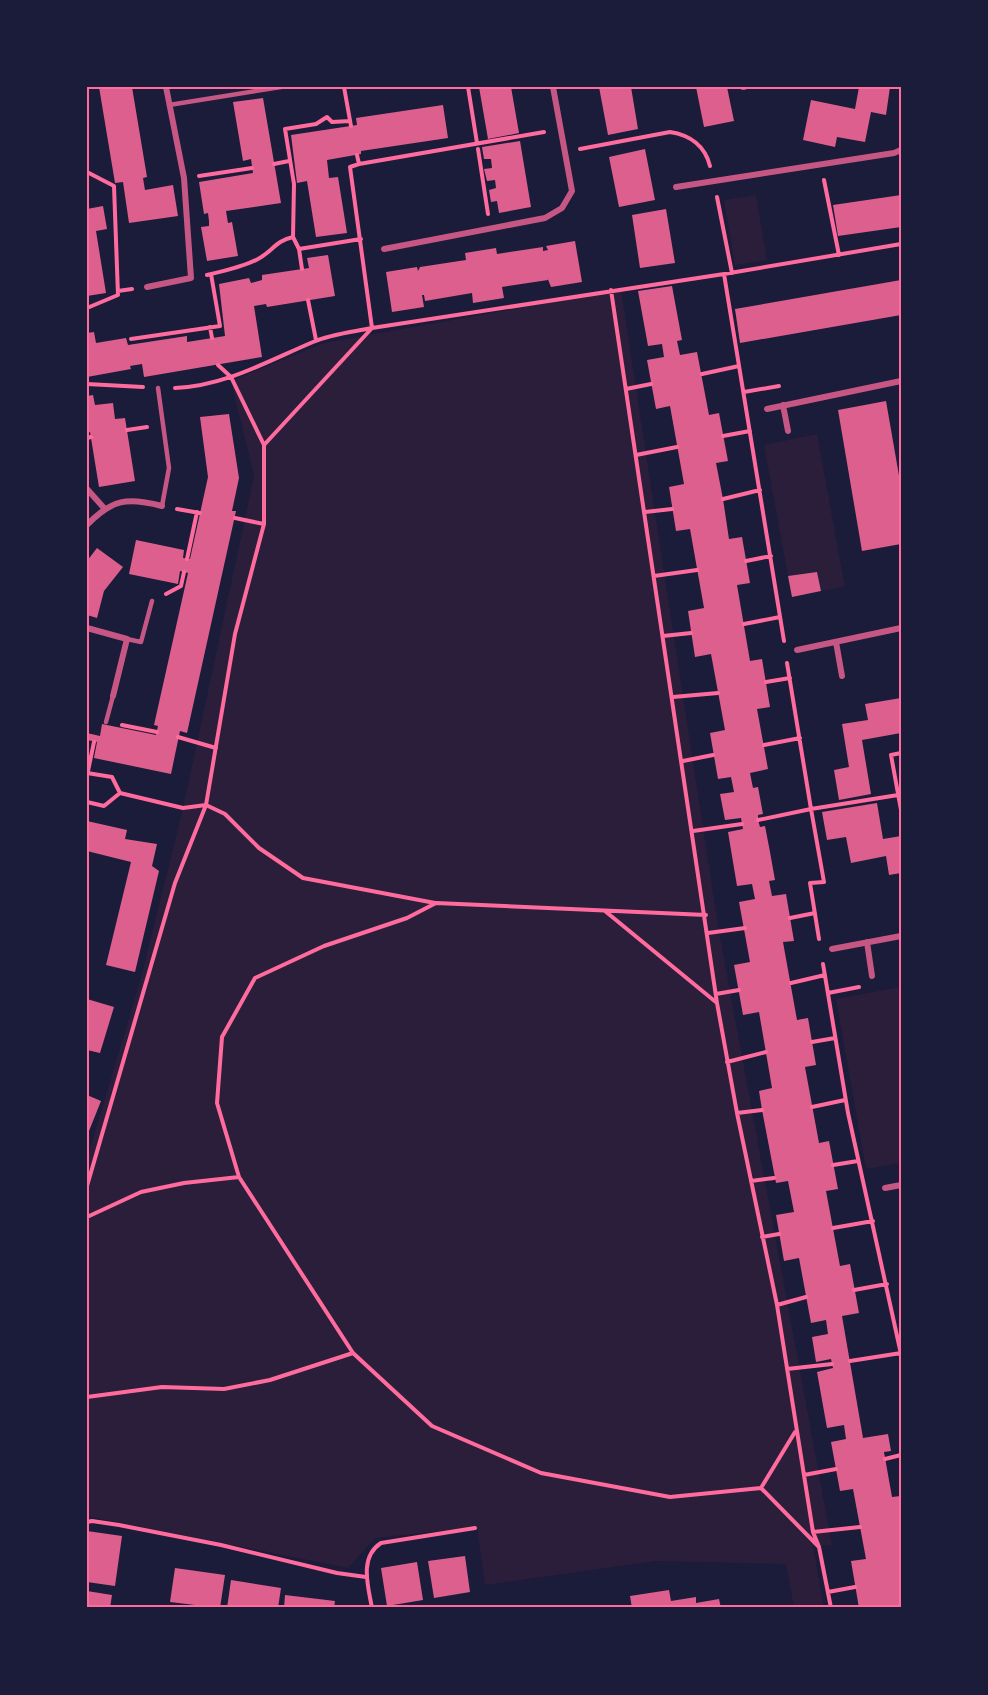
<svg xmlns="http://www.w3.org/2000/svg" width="988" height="1695" font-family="'Open Sans',sans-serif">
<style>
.green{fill:#2a1e3b}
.building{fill:#dd5f8e}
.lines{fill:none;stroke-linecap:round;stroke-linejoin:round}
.path{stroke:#ff6b9d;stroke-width:4}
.service{stroke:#c65784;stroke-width:4.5}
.minor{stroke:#c65784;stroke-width:6}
.neatline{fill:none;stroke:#ff6b9d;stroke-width:2}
</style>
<rect width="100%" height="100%" fill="#1b1b3a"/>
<path class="green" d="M756 195 767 260 735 265 724 200Z
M621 290 718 926 832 1545 813 1546 824 1608H794L786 1564 656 1561 485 1585 477 1527 375 1538 348 1568 87 1516V1159L141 978 183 808 254 476 231 381 324 343Z
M817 434 845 587 821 591 817 572 788 576 764 445Z
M900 987 901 1163 866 1169 836 999Z"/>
<path class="building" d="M99 87H132L147 177 143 178 145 190 173 185 178 216 129 223 123 182 115 183Z
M479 87H511L519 133 488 139Z
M599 87H631L638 129 608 135Z
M696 87H727L734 121 704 127Z
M859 87H890L886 115 871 112 865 142 837 137 835 147 803 140 811 100 855 109Z
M263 98 281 203 226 211 228 223 232 222 238 256 207 261 201 227 209 226V221L208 213 204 214 199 182 253 173 251 159 243 161 233 102Z
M443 105 448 138 361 151V154L327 160 329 178 338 177 347 233 316 237 307 181 297 183 291 135 357 125 356 118Z
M520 141 531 207 499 213 497 201 491 202 489 190 496 188 495 180 487 181 484 169 492 168 491 159H484L482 147Z
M645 149 655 200 619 207 609 157Z
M901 195V227L838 236 833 205Z
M103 206 107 229 96 231 106 293 87 296V209Z
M666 209 675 263 640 268 632 215Z
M575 241 582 282 551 287 547 277 548 280 502 287 504 298 473 303 472 293 425 301 424 295H422L424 307 392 312 386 272 417 267 418 271 420 267 466 260 465 253 496 248 497 254 543 247V251L548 250 546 246Z
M328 255 335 296 267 307 266 304 254 306 262 357 144 377 142 364 130 366 131 369 87 377V333L94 332 96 343 126 338 128 345 187 336V342L225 336 219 284 249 278 251 283 262 280V275L309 268 307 258Z
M901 280V315L740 343 735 309Z
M672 286 682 340 677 341 680 355 697 352 709 415 719 413 728 461 716 463 723 499 729 539 742 537 750 583 737 585 750 661 762 659 770 707 757 709 768 769 750 773 753 788 758 787 763 814 758 815V820L760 827 765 826 770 852 775 880 769 881 772 896 786 894 794 941 783 942 797 1020 808 1018 816 1065 805 1067 819 1143 829 1141 838 1189 826 1191 840 1266 850 1264 859 1313 842 1316 863 1438 888 1434 891 1451 884 1452 892 1497 901 1496V1608H859L851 1561 866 1559 853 1489 840 1491 831 1442 846 1439 844 1425 827 1428 817 1372 833 1368 831 1359 816 1362 812 1337 828 1334 826 1320 811 1323 799 1258 784 1261 776 1215 794 1212 788 1181 776 1183 762 1110 759 1091 772 1088 759 1012 743 1015 734 965 750 962 739 902 755 899 752 884 737 886 728 832 743 829 741 818 725 820 720 794 734 792 731 777 718 779 710 733 725 730 711 654 695 657 688 611 704 608 690 529 676 531 669 487 684 484 670 406 656 409 647 360 664 357 662 344 648 346 638 291Z
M93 395 95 405 113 403 115 419 125 418 135 481 99 487 90 432 87 433V396Z
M886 401 901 487V544L862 551 838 410Z
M229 414 239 478 232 511H236L187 733 180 731 171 774 94 758 97 742 87 740V733L100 736 102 724 156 735 158 726 154 725 188 573 180 571 178 584 129 574 136 540 184 550 183 558 190 559 208 477 200 417Z
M97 548 123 567 104 591 97 618 87 615V561Z
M817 572 821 591 792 597 788 576Z
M901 698V733L862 740 871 794 839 800 834 770 849 767 842 724 868 720 865 704Z
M877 803 883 839 901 836V873L889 875 886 856 851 863 846 837 827 840 822 812Z
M87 821 127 830 125 839 157 844 152 866 159 871 135 972 106 965 131 862 87 851Z
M87 999 114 1007 100 1053 87 1050Z
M87 1095 101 1101 87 1136Z
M87 1531 122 1536 115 1586 87 1582Z
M465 1556 470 1592 434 1598 428 1561Z
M417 1562 423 1600 387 1606 381 1568Z
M175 1568 225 1575 220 1608 170 1602Z
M231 1580 281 1588 278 1608H227Z
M669 1590 671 1601 696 1597V1603L719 1599 721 1608H632L630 1596Z
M87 1591 112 1595 110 1608H87Z
M285 1595 335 1601 334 1608H284Z"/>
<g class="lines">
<path class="path" d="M344 87 351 126
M468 87 477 143
M87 94V96
M478 149 488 214
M580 149 670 132C690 135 705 146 710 166
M274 164 289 161
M359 164 544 132
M87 172 114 186 118 295 87 308
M199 176 252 168
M824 180 839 255
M717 197 732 273
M293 237 294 184 285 129 316 124 327 117 332 122 350 121
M299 249 302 269
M724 274 784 641
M207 275C223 271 243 267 258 259 273 251 275 241 293 237L299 249 361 239
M611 290 717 1003 737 1113 777 1305 813 1532 819 1547 831 1608
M118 291 132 289
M308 300 316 340
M210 327 212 338
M131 339 220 326 211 274
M218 365 231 377 264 445
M702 374 739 366
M87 384 143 387
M175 388C225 386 268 361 313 342 331 334 353 332 372 328L724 274 901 244
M626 389 651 384
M744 392 779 386
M127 430 147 427
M723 436 750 431
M87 438 91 437
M636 455 677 447
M723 499 760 490
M177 509 200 513
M645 512 672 509
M235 518 264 524
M187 559 197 512
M746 561 771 556
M654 576 697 570
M166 594 181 586 184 572
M744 624 780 617
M663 636 691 633
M787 663 811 809 898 795
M766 682 790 678
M673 697 718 693
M122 725 157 732
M178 737 216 748
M764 745 800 738
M901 753 891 755 901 810
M683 761 713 755
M88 771 94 742
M87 773 112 777 120 793 183 808 206 805 225 814 259 848 303 878 435 903
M87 802 104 806 120 793
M758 820 811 809 824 882 810 883 819 939
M693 831 742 824
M605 911 717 1003
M706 915 436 903 407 918 324 946 255 978 222 1037 217 1103 239 1177 353 1353 432 1426 541 1473 670 1497 761 1488 819 1547
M790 918 815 913
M708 933 745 928
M823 964 848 1113 901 1354
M791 983 825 975
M828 993 859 987
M716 994 739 990
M812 1042 835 1038
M727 1062 766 1052
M812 1107 845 1100
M737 1113 762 1110
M833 1165 858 1161
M751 1181 774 1178
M87 1186 175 883 206 805 235 634 264 524V445L372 328 350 167 359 164 357 155
M87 1217 141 1192 184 1183 239 1177
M833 1228 873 1221
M762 1237 779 1234
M854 1290 887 1284
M777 1305 806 1297
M850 1361 901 1353
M787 1369 832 1364
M87 1397 162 1387 224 1389 270 1380 353 1353
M885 1459 901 1455
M804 1475 836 1469
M761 1488 795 1432
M87 1522 92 1521 119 1525 221 1545 337 1573 366 1577
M813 1532 860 1527
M828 1592 855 1587
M372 1608C368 1586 359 1557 381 1543L475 1528"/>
<path class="service" d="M169 105 281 87
M158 388 169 468 162 506
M127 639 141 642 152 601
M106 722 113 696"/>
<path class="minor" d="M743 87H744
M676 187 894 153 901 150
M384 249 545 218 562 208 572 191 553 87
M147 287 191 278 184 178 166 87
M783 405 788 431
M767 409 901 381
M87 489 104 508
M87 525C112 499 127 497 162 506
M87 628 127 639 113 696
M836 642 842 676
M797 650 901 628
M867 942 872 976
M832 949 901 936
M885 1188 901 1185"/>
</g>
<rect width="988" height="1695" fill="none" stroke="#1b1b3a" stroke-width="177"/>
<rect x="88" y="88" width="812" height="1518" class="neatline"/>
</svg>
